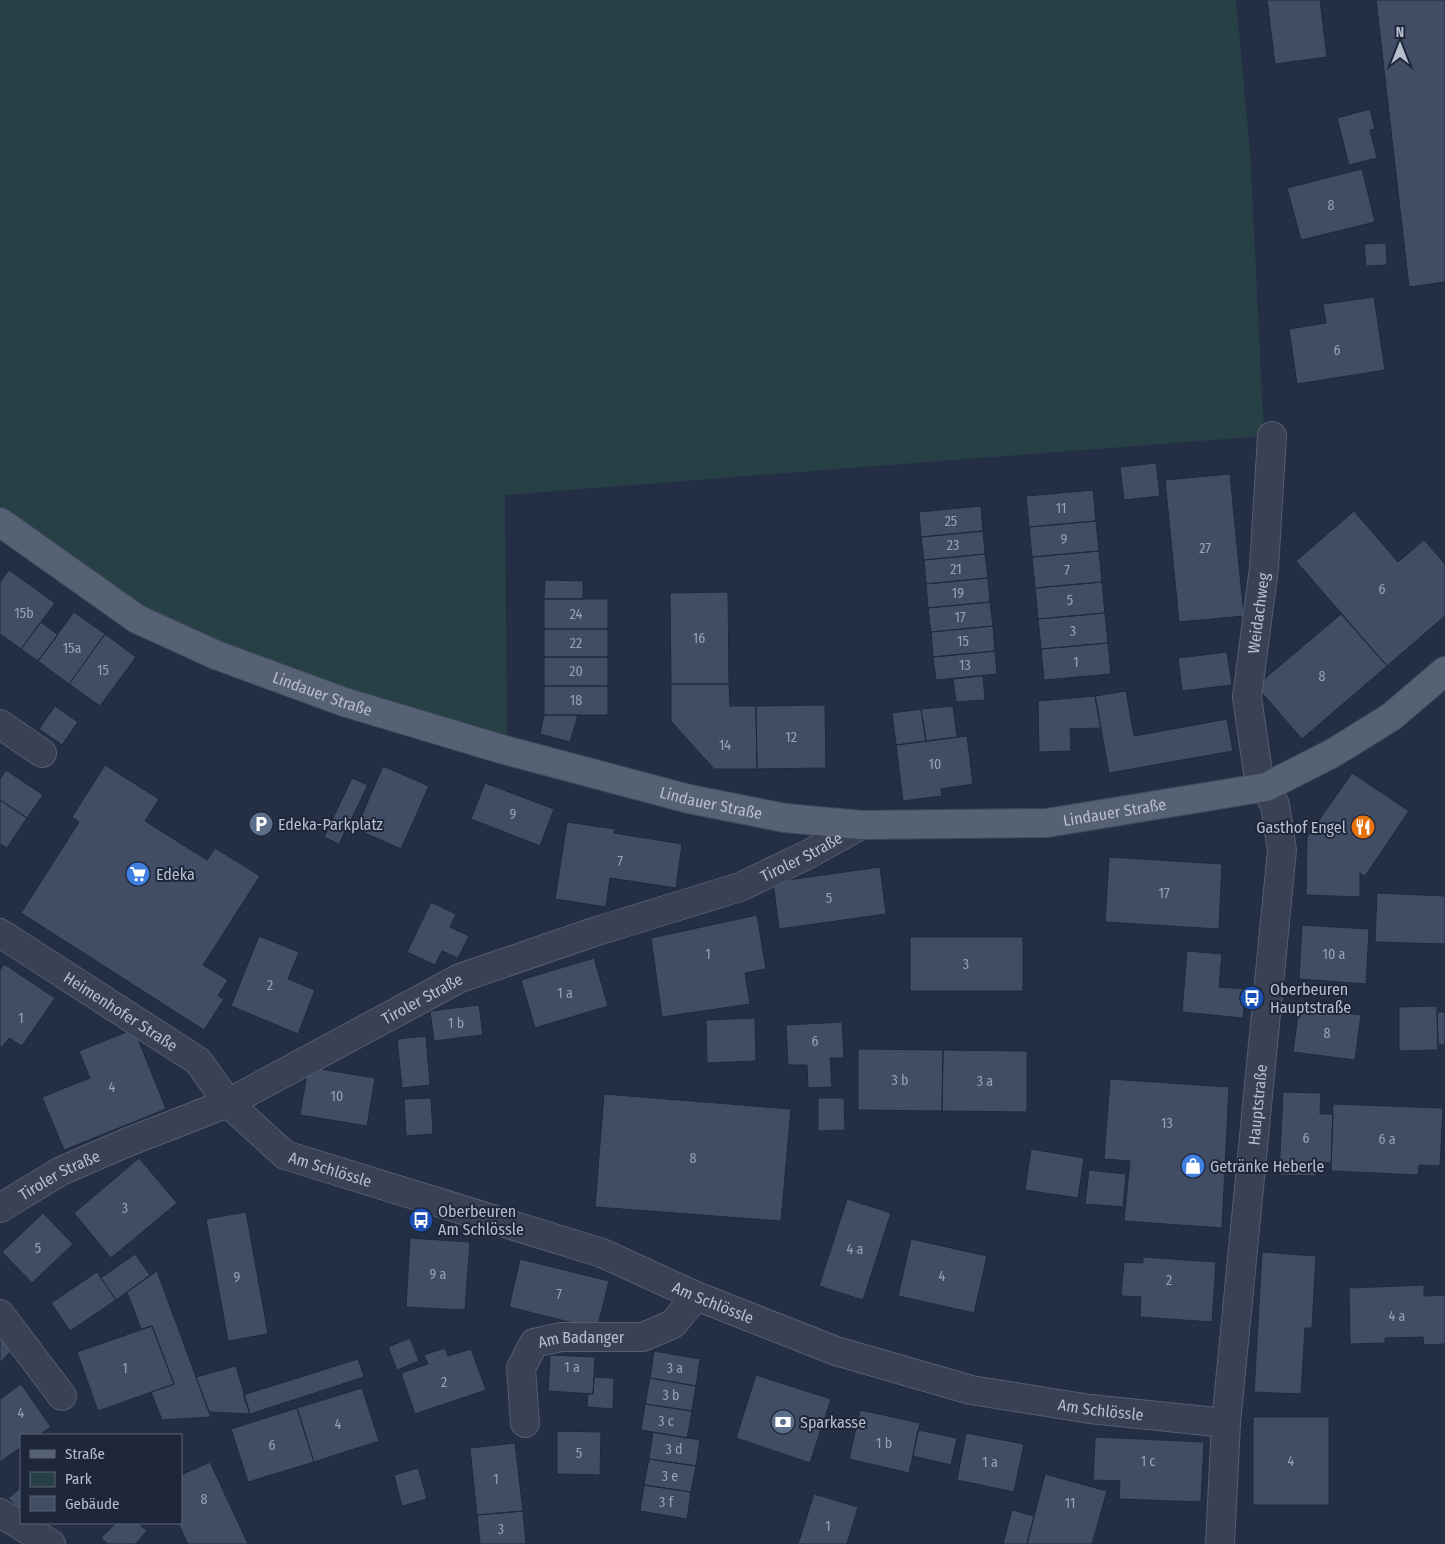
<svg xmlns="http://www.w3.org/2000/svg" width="1445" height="1544" font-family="'Fira Sans Condensed',sans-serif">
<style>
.green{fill:#274046}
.building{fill:#404d65;stroke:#20293c}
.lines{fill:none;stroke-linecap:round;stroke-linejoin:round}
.minor-casing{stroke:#555d6f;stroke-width:30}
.major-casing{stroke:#434b5e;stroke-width:30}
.minor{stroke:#394254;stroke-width:28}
.major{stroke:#576174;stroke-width:28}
.labels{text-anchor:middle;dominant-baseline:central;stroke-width:4;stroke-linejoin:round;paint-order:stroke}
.number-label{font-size:14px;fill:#99a2b4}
.street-label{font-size:16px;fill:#b7bece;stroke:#1e273a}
.poi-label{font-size:16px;fill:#b7bece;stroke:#1e273a;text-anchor:start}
</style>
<rect width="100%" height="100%" fill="#242f45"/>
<path class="green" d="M0 0H1236L1250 152 1264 436 505 495 507 739 350 691 203 638 142 607 0 506Z"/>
<path class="building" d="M1267 0H1320L1327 57 1275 64Z
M1376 0H1445V282L1409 287Z
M1370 109 1375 129 1370 130 1377 158 1349 165 1337 118Z
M1362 169 1375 222 1301 240 1287 188Z
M1386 243 1387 265 1366 266 1364 244Z
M1374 297 1385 370 1297 384 1289 329 1326 323 1323 304Z
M1156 463 1160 496 1124 500 1120 467Z
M1230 474 1244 616 1179 622 1165 480Z
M1093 490 1096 521 1029 527 1026 496Z
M981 506 983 531 921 537 919 512Z
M1354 511 1398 562 1424 540 1445 564V616L1387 666 1296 561Z
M1096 521 1099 551 1032 557 1029 527Z
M983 531 985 554 924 560 921 537Z
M1099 551 1102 582 1035 588 1032 557Z
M985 554 988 578 926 584 924 560Z
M9 570 55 603 21 649 0 634V582Z
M988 578 990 602 928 608 926 584Z
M545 580 583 581V599H544Z
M1102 582 1105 613 1038 619 1035 588Z
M728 592 729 684H671L670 593Z
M544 599H608V629H544Z
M990 602 993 626 931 632 928 608Z
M74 612 105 634 69 684 38 661Z
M1105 613 1108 643 1041 649 1038 619Z
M1341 614 1387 666 1302 739 1256 686Z
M41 622 58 635 38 661 21 649Z
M993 626 995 651 933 657 931 632Z
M544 629H608V657H544Z
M105 634 136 657 100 706 69 684Z
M1108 643 1111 674 1044 680 1041 649Z
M995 651 997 674 936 680 933 657Z
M1227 652 1232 685 1182 691 1178 658Z
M544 657H608V686H544Z
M983 676 985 700 956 702 953 679Z
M671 684H729L730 706H756L757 769H714L671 721Z
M544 686H608V715H544Z
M1126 691 1134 736 1227 719 1233 751 1109 773 1095 696Z
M1095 696 1101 728 1070 729 1071 751 1039 752 1038 701Z
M825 705 826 768 757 769 756 706Z
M55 706 78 722 62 745 39 729Z
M953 706 957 737 926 741 921 709Z
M921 709 926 741 896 745 892 713Z
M544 715H578L570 742 540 734Z
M967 736 973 784 941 789 942 796 903 801 896 745Z
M105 765 159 799 145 821 207 860 215 848 260 876 203 965 228 980 218 996 224 999 204 1030 21 913 79 822 72 817Z
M383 766 429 786 401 849 356 829Z
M6 770 43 795 27 818 0 800V779Z
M1352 773 1409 811 1365 876 1360 873V897L1306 895 1307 837Z
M352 778 368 785 339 844 324 837Z
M485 783 554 809 540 846 471 819Z
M0 800 27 818 7 848 0 844Z
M567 822 615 829 614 833 682 844 676 888 610 878 606 907 555 899Z
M1109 857 1222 864 1219 929 1105 922Z
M880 867 886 914 779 929 773 882Z
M1377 893 1445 896V944L1375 942Z
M431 902 456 914 450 927 469 936 458 958 442 951 435 965 407 952Z
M757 915 766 969 745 973 750 1004 662 1017 651 938Z
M1302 925 1369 929 1366 984 1299 979Z
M259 936 299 952 288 979 315 990 298 1034 231 1006Z
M910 937H1023V991H910Z
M1187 951 1222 954 1219 987 1246 989 1243 1018 1182 1012Z
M594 958 608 1006 535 1028 521 980Z
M4 964 55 998 22 1046 9 1038 2 1047 0 1045V970Z
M479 1005 483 1035 434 1041 430 1011Z
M1437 1006 1438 1050 1399 1051V1007Z
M1299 1007 1361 1015 1355 1060 1293 1052Z
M1437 1012H1445V1045H1438Z
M755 1018 756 1061 707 1063 706 1020Z
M842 1022 844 1058H830L832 1087 808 1088 807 1065H788L786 1025Z
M134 1029 166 1109 64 1150 42 1097 90 1078 79 1051Z
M426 1036 430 1085 402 1088 397 1039Z
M858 1049 943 1050 942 1111 858 1110Z
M943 1050 1027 1051V1112L942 1111Z
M308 1067 375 1078 367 1126 300 1115Z
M1110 1079 1229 1087 1222 1228 1124 1221 1130 1161 1104 1159Z
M1283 1092 1321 1093 1320 1114H1333L1331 1163 1316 1162V1176L1279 1175Z
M604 1094 791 1109 781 1221 595 1207Z
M431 1098 433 1134 406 1136 404 1099Z
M818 1098H844L845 1130 818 1131Z
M1333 1104 1443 1108 1440 1166 1419 1165 1418 1175 1331 1171Z
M1031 1149 1084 1158 1078 1198 1025 1190Z
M139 1158 177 1203 111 1258 74 1213Z
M1089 1170 1126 1174 1123 1207 1085 1204Z
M847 1199 891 1213 863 1300 819 1286Z
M246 1212 268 1334 228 1341 206 1219Z
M43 1213 73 1244 32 1283 2 1252Z
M410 1238 470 1242 465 1310 406 1307Z
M911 1239 987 1256 974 1313 898 1296Z
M1262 1252 1316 1256 1312 1328H1305L1301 1394 1254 1392Z
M135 1254 150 1275 116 1300 101 1278Z
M1143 1257 1216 1262 1212 1322 1140 1317 1141 1297 1121 1296 1124 1262 1143 1263Z
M520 1259 609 1281 597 1329 509 1307Z
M157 1271 196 1377 211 1417 162 1420 151 1392 174 1384 152 1326 141 1329 127 1292Z
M97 1272 116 1300 70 1331 51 1303Z
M1424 1285V1296L1445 1295V1344L1424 1345 1423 1337 1385 1338V1343L1350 1344 1349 1288Z
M152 1326 174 1384 98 1411 77 1352Z
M0 1333 15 1347 0 1363Z
M410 1338 419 1361 397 1370 388 1347Z
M445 1348 448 1356 471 1349 486 1390 415 1414 401 1373 428 1364 424 1355Z
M654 1351 700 1359 696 1386 650 1378Z
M550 1355 595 1357 593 1394 548 1391Z
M358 1359 364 1377 250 1414 243 1395Z
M236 1366 250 1414 209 1412 196 1377Z
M756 1375 831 1399 810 1463 736 1438Z
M594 1377 614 1378 613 1409 587 1407 588 1393 593 1394Z
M650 1378 696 1386 692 1411 645 1404Z
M21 1384 51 1427 39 1435H21V1447L0 1462V1399Z
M362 1388 379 1441 314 1462 297 1408Z
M645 1404 692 1411 687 1438 641 1430Z
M297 1408 314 1462 248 1482 231 1429Z
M860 1410 920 1423 909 1473 849 1459Z
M1253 1417H1329V1505H1253Z
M918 1430 957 1438 951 1465 913 1456Z
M557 1431 601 1432 600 1475 557 1474Z
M653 1432 700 1440 696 1466 649 1459Z
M966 1433 1024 1444 1014 1492 957 1480Z
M1095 1437 1204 1442 1201 1502 1119 1499 1120 1481 1093 1480Z
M515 1443 523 1511 477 1515 470 1448Z
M649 1459 696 1466 691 1492 644 1485Z
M210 1462 248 1544H188L178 1523H181V1475Z
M418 1468 427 1499 402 1506 394 1475Z
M1045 1474 1107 1491 1092 1544H1027Z
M644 1485 691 1492 687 1519 640 1511Z
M21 1488V1511L8 1498Z
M814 1494 858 1507 847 1544H798Z
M1012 1510 1034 1516 1027 1544H1003Z
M523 1511 526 1544H480L477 1515Z
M116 1523H138L147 1531 135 1544H108L101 1538Z"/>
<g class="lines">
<defs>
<g id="minor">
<path d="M0 724 42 753"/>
<path id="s1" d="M0 933 198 1061 228 1103 285 1155 602 1253 696 1296 836 1351 971 1390 1090 1409 1226 1423"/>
<path id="s2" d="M0 1208 61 1171 128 1142 228 1103 460 978 594 932 740 887 807 855 861 825"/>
<path d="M0 1314 62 1396"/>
<path id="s3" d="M525 1423 521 1368 534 1343 561 1337H643L673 1324 696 1296"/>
<path d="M0 1513 51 1544"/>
<path id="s4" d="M1220 1544 1226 1423 1282 850 1275 805 1258 773 1247 697 1264 568 1272 436"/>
</g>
<g id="major">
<path id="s5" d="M0 522 137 619 216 655 344 702 501 749 689 799 785 818 861 825 1047 823 1266 787 1333 753 1391 717 1445 671"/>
</g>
</defs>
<use href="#minor" class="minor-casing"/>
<use href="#major" class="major-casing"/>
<use href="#minor" class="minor"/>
<use href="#major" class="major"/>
</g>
<defs>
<symbol id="parking-disc" viewBox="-11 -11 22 22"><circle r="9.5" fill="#5c6f8a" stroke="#1e273a"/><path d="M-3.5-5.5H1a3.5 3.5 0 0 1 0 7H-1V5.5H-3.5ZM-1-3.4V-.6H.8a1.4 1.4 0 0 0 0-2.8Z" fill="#fff"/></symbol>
<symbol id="restaurant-disc" viewBox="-11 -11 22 22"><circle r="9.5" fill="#e8710a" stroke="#1e273a"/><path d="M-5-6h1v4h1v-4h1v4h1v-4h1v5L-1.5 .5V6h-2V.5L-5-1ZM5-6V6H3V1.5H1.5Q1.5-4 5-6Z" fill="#fff"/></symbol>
<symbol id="supermarket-disc" viewBox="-11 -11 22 22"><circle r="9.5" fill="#3f7fe0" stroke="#1e273a"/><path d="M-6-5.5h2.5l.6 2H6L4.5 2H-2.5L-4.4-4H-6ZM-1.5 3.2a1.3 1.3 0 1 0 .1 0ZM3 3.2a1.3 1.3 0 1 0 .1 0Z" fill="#fff"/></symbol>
<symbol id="bus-disc" viewBox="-11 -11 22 22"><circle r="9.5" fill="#1a4fb4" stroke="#1e273a"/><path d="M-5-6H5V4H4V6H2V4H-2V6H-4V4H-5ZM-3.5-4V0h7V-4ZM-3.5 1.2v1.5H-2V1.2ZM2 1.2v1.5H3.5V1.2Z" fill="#fff"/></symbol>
<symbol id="shop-disc" viewBox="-11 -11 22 22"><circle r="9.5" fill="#3f7fe0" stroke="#1e273a"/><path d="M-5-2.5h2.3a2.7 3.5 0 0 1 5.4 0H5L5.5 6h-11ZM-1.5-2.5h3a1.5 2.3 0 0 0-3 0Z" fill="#fff"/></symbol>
<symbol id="bank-disc" viewBox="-11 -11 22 22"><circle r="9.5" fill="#5c6f8a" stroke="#1e273a"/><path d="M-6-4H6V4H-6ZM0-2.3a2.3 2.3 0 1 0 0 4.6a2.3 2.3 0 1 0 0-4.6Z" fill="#fff"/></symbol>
</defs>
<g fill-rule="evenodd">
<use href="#parking-disc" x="247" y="810" width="28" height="28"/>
<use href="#restaurant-disc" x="1349" y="813" width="28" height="28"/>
<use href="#supermarket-disc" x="124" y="860" width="28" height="28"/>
<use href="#bus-disc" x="1238" y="984" width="28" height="28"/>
<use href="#shop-disc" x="1179" y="1152" width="28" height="28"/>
<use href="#bus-disc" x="407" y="1206" width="28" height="28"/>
<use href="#bank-disc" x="769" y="1408" width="28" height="28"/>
</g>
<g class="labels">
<g class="number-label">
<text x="1331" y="205">8</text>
<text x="1337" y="350">6</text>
<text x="1061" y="508">11</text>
<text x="951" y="521">25</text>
<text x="1064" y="539">9</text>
<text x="953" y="545">23</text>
<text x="1205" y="548">27</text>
<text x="956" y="569">21</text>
<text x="1067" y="570">7</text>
<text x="1382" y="589">6</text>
<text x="958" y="593">19</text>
<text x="1070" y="600">5</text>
<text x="24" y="613">15b</text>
<text x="576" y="614">24</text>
<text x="960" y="617">17</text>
<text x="1073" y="631">3</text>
<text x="699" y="638">16</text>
<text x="963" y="641">15</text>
<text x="576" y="643">22</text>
<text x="72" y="648">15a</text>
<text x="1076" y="662">1</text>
<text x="965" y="665">13</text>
<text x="103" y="670">15</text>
<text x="576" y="671">20</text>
<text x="1322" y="676">8</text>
<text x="576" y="700">18</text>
<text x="791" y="737">12</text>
<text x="725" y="745">14</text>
<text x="935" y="764">10</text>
<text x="513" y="814">9</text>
<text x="620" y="861">7</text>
<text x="1164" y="893">17</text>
<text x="829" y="898">5</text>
<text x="708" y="954">1</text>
<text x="1334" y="954">10 a</text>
<text x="966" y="964">3</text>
<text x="270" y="985">2</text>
<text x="565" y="993">1 a</text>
<text x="21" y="1018">1</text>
<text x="456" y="1023">1 b</text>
<text x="1327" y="1033">8</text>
<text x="815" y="1041">6</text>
<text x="900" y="1080">3 b</text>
<text x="985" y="1081">3 a</text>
<text x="112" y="1087">4</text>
<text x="337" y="1096">10</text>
<text x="1167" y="1123">13</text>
<text x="1306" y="1138">6</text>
<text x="1387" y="1139">6 a</text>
<text x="693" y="1158">8</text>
<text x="125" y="1208">3</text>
<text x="38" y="1248">5</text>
<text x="855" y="1249">4 a</text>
<text x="438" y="1274">9 a</text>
<text x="942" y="1276">4</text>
<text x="237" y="1277">9</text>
<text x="1169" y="1280">2</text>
<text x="559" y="1294">7</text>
<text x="1397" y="1316">4 a</text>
<text x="572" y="1367">1 a</text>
<text x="125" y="1368">1</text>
<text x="675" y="1368">3 a</text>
<text x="444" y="1382">2</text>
<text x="671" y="1395">3 b</text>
<text x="21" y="1413">4</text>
<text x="666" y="1421">3 c</text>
<text x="338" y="1424">4</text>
<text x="884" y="1443">1 b</text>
<text x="272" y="1445">6</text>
<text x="674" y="1449">3 d</text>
<text x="579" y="1453">5</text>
<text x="1148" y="1461">1 c</text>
<text x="1291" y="1461">4</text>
<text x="990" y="1462">1 a</text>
<text x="670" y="1476">3 e</text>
<text x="496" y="1479">1</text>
<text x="204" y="1499">8</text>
<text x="666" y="1502">3 f</text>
<text x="1070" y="1503">11</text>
<text x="828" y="1526">1</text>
<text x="501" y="1529">3</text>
</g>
<g class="street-label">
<text stroke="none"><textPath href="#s4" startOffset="940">Weidachweg</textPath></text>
<text stroke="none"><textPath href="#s5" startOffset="368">Lindauer Straße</textPath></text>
<text stroke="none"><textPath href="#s5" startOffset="772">Lindauer Straße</textPath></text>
<text stroke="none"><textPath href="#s5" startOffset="1178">Lindauer Straße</textPath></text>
<text stroke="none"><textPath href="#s2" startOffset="878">Tiroler Straße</textPath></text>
<text stroke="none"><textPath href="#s2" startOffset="472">Tiroler Straße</textPath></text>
<text stroke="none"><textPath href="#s1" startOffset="144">Heimenhofer Straße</textPath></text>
<text stroke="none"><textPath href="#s4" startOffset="441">Hauptstraße</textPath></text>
<text stroke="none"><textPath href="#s1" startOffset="412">Am Schlössle</textPath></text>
<text stroke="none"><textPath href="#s2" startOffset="68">Tiroler Straße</textPath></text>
<text stroke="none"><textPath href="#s1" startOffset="818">Am Schlössle</textPath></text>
<text stroke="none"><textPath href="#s3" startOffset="131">Am Badanger</textPath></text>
<text stroke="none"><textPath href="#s1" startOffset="1222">Am Schlössle</textPath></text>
</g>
<g class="poi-label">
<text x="278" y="824">Edeka-Parkplatz</text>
<text x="1346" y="827" text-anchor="end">Gasthof Engel</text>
<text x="156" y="874">Edeka</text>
<text x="1270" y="989">Oberbeuren<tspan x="1270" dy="18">Hauptstraße</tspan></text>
<text x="1210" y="1166">Getränke Heberle</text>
<text x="438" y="1211">Oberbeuren<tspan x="438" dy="18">Am Schlössle</tspan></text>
<text x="800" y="1422">Sparkasse</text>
</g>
</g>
<rect x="20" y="1434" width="162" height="90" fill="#1e273a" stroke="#5b6375"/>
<rect x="30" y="1450" width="25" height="8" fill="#576174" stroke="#5b6375"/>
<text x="65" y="1459" font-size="15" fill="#b7bece">Straße</text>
<rect x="30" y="1472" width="25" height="15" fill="#274046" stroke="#5b6375"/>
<text x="65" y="1484" font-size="15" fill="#b7bece">Park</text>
<rect x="30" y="1496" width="25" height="15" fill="#404d65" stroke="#5b6375"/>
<text x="65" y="1509" font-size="15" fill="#b7bece">Gebäude</text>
<g transform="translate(1400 45)" stroke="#1e273a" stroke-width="4" paint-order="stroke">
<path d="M0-4L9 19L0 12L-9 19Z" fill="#b7bece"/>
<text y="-8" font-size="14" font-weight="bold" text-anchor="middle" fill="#b7bece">N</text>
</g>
</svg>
